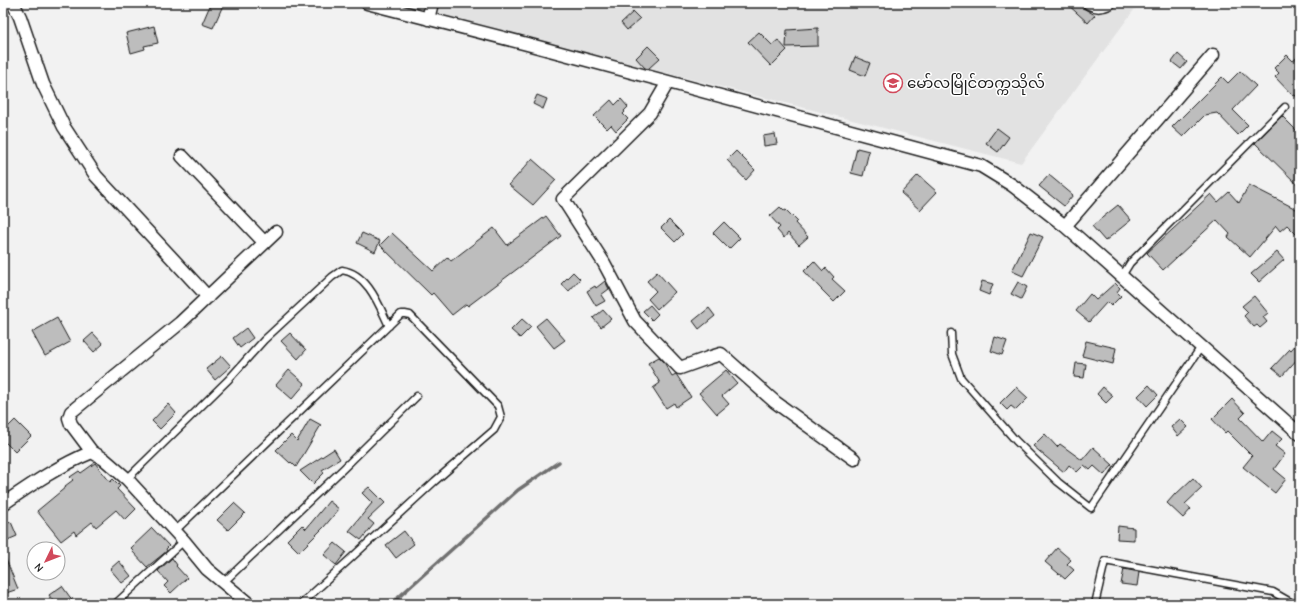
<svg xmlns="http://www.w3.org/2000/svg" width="1303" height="607" font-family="'Comic Neue','Noto Sans Myanmar',sans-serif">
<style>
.built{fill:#e2e2e2}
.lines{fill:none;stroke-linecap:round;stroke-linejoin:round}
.stream{stroke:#707070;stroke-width:3.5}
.building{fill:#bdbdbd;stroke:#1c1c1c}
.service-casing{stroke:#1c1c1c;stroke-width:9}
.minor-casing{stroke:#1c1c1c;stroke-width:15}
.service{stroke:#fff;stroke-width:6}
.minor{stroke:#fff;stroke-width:12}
.labels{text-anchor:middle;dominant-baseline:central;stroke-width:3;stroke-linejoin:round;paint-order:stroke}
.poi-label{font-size:15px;fill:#1c1c1c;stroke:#fff;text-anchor:start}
</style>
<rect width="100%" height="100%" fill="#f2f2f2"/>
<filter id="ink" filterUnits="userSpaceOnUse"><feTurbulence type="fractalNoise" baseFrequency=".025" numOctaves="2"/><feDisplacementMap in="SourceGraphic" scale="8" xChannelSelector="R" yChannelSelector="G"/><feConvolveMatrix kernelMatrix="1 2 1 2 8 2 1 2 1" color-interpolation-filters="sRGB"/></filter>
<g filter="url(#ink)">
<path class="built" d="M392 3H1139L1021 163Z"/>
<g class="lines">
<path class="stream" d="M391 604 518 490 559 462"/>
</g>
<path class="building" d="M211 3H224L213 28 202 24Z
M1066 3H1081L1083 8 1095 15 1088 23Z
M633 12 640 19 627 30 621 23Z
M154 26 158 43 144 46 145 49 131 53 126 33Z
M818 28V46L786 47 787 30Z
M759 32 772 45 778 40 787 50 771 66 748 42Z
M648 46 660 58 648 69 645 68 636 58Z
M1178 54 1187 62 1181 69 1172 62Z
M1287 55 1293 61 1300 55V101L1295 95 1293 96 1275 77 1279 73 1274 68Z
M855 57 870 63 865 76 850 70Z
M1240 71 1256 86 1233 110 1248 125 1238 135 1217 113 1205 115 1183 137 1172 127 1222 77 1228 83Z
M537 95 547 99 543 109 533 104Z
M621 99 628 107 624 111 625 112 623 114 628 119 616 131 611 125 607 129 594 116 611 100 615 105Z
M1282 116 1300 134V187L1255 143Z
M997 128 1009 137 998 152 986 143Z
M775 134 777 144 764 146 763 136Z
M857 148 869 151 863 176 851 173Z
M736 151 755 170 746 180 727 160Z
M532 159 556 180 533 205 509 185Z
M918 175 937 192 920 210 901 193Z
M1049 175 1073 195 1064 206 1039 186Z
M1249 185 1300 211V238L1287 225 1280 231 1276 226 1250 257 1228 237 1230 234 1217 220 1163 270 1147 253 1211 194 1218 202 1229 192 1239 203Z
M1118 205 1131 220 1105 241 1092 226Z
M780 207 784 211 786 210 797 221 795 223 808 237 799 245 788 233 784 238 777 230 780 227 770 216Z
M546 216 561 236 468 306 466 304 452 315 433 293 431 295 380 245 392 233 433 271 448 257 451 261 494 228 507 245Z
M669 220 683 234 675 242 661 228Z
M724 222 740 238 729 249 713 233Z
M1031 232 1043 237 1023 276 1012 271Z
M362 233 380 241 375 252 357 243Z
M1277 252 1284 260 1259 282 1251 274Z
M814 261 823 271 826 268 834 277 832 279 845 291 834 302 821 289 804 271Z
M573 272 580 279 569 291 561 284Z
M657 272 675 292 657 309 648 299 656 291 647 281Z
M605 281 609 289 601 295 605 301 596 306 587 291 595 286 596 288Z
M982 281 993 284 989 295 979 291Z
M1018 282 1027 287 1021 299 1011 294Z
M1115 283 1120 288 1117 292 1121 296 1111 306 1107 302 1089 322 1076 311 1090 294 1096 300Z
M1254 296 1268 313 1263 317 1267 322 1260 328 1257 325 1254 327 1244 316 1248 312 1242 306Z
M650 305 658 314 652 320 643 311Z
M709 308 715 316 699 329 693 321Z
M603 310 611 319 601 327 593 318Z
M57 318 70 342 45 356 32 332Z
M546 318 565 340 554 348 536 326Z
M522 319 531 327 520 338 511 330Z
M246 328 253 338 240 348 233 338Z
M93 333 103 344 94 352 84 341Z
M290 333 306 350 298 359 281 341Z
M995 337 1007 341 1002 355 991 351Z
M1300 340V356L1282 376 1272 368 1290 349 1291 350Z
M1086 341 1116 348 1113 364 1082 356Z
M222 356 231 366 215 380 206 369Z
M659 357 664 362 672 376 676 374 691 397 676 407 674 403 666 408 653 388 660 383 648 363Z
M1076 363 1086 364 1084 378 1074 377Z
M289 370 305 384 292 399 276 385Z
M726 370 737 383 722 396 729 404 717 414 699 393Z
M1149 385 1158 395 1147 406 1138 396Z
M1016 387 1028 398 1016 410 1011 406 1007 410 1000 403Z
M1103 387 1113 396 1106 403 1097 394Z
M1232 399 1245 413 1240 418 1263 442 1272 431 1282 439 1275 446 1285 454 1274 469 1286 479 1275 493 1243 467 1252 456 1227 431 1225 433 1212 419Z
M168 404 176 413 160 429 152 421Z
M310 419 321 425 296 467 291 462 290 463 276 450 291 435 297 441Z
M1180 419 1188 427 1178 436 1171 427Z
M15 420 31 436 15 452 3 440V432Z
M1045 434 1057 447 1060 444 1082 460 1093 447 1113 465 1104 475 1094 466 1090 470 1084 465 1077 472 1069 465 1064 472 1033 446Z
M334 449 340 459 322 470 324 473 313 484 300 471Z
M95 463 110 482 113 479 120 486 117 489 136 509 125 520 116 510 96 527 92 522 76 535 74 531 61 541 37 511 66 487 65 486 73 480 70 477 79 471 81 473Z
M1193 478 1202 488 1185 504 1191 509 1183 518 1167 503 1175 494V495Z
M369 487 385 503 368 519 374 524 361 540 349 531 372 503 362 493Z
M329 501 339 509 324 527 299 552 287 540 302 525 306 529Z
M234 503 245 513 228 530 217 520Z
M11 522 17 536 3 542V525Z
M1118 526 1134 528V540L1117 539Z
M152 528 169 546 166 549 167 551 147 567 132 551 133 550 131 548Z
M404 531 414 544 396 558 386 545Z
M335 543 346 552 336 565 324 555Z
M1057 548 1071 560 1067 564 1074 570 1065 579 1045 562Z
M3 552 18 589 3 594Z
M172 558 177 565 176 566 187 578 171 593 164 586 168 582 158 571Z
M119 561 131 576 122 583 110 569Z
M1124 569 1139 572 1137 586 1121 584Z
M62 586 75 604H55L49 595Z"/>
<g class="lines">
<defs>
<path id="service" d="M1122 276 1130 263 1285 107
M951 333 952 354 961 378 1016 441 1058 482 1091 508 1201 347
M127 479 229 379 264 340 332 277 342 270C368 274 379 305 389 326
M175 531 401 314H405L410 315 498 406 501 417 494 430 435 481 301 604
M223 583 343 469 417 396
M115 604 184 541
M1095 604 1105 561 1273 592 1294 604"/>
<path id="minor" d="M13 3 20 17 43 84 64 127 96 176 208 297
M367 3 527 44 981 166 1012 185 1065 226 1300 434
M1089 3C1097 7 1102 6 1109 3
M428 19 432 3
M668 82 650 113 563 199 604 263 635 321 680 368 708 358 721 354 775 402 854 459
M182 156 264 242
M1065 226 1213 55
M92 452 71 424 69 418 71 412 180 323 276 232
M3 504C32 484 60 465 92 452L104 459 127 479 184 541 207 569 249 604"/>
</defs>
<use href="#service" class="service-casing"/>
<use href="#minor" class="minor-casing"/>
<use href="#service" class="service"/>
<use href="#minor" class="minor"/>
</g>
</g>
<defs>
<symbol id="university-ring" viewBox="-11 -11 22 22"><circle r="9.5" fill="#fff" stroke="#d1495b" stroke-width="1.5"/><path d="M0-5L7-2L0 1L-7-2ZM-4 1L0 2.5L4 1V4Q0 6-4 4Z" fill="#d1495b"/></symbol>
</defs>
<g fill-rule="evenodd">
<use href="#university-ring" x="882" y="72" width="22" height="22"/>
</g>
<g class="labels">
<g class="poi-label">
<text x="907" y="83">မော်လမြိုင်တက္ကသိုလ်</text>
</g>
</g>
<rect width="1303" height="607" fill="none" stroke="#fff" stroke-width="16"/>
<rect x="8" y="8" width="1287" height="591" fill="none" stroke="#1c1c1c" stroke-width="1.5" filter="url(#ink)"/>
<g transform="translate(46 561) rotate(227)"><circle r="19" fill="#ffffff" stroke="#a4a4a4"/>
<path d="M0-3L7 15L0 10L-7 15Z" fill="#d1495b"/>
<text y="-6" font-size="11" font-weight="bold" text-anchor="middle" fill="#1c1c1c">N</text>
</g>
</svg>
